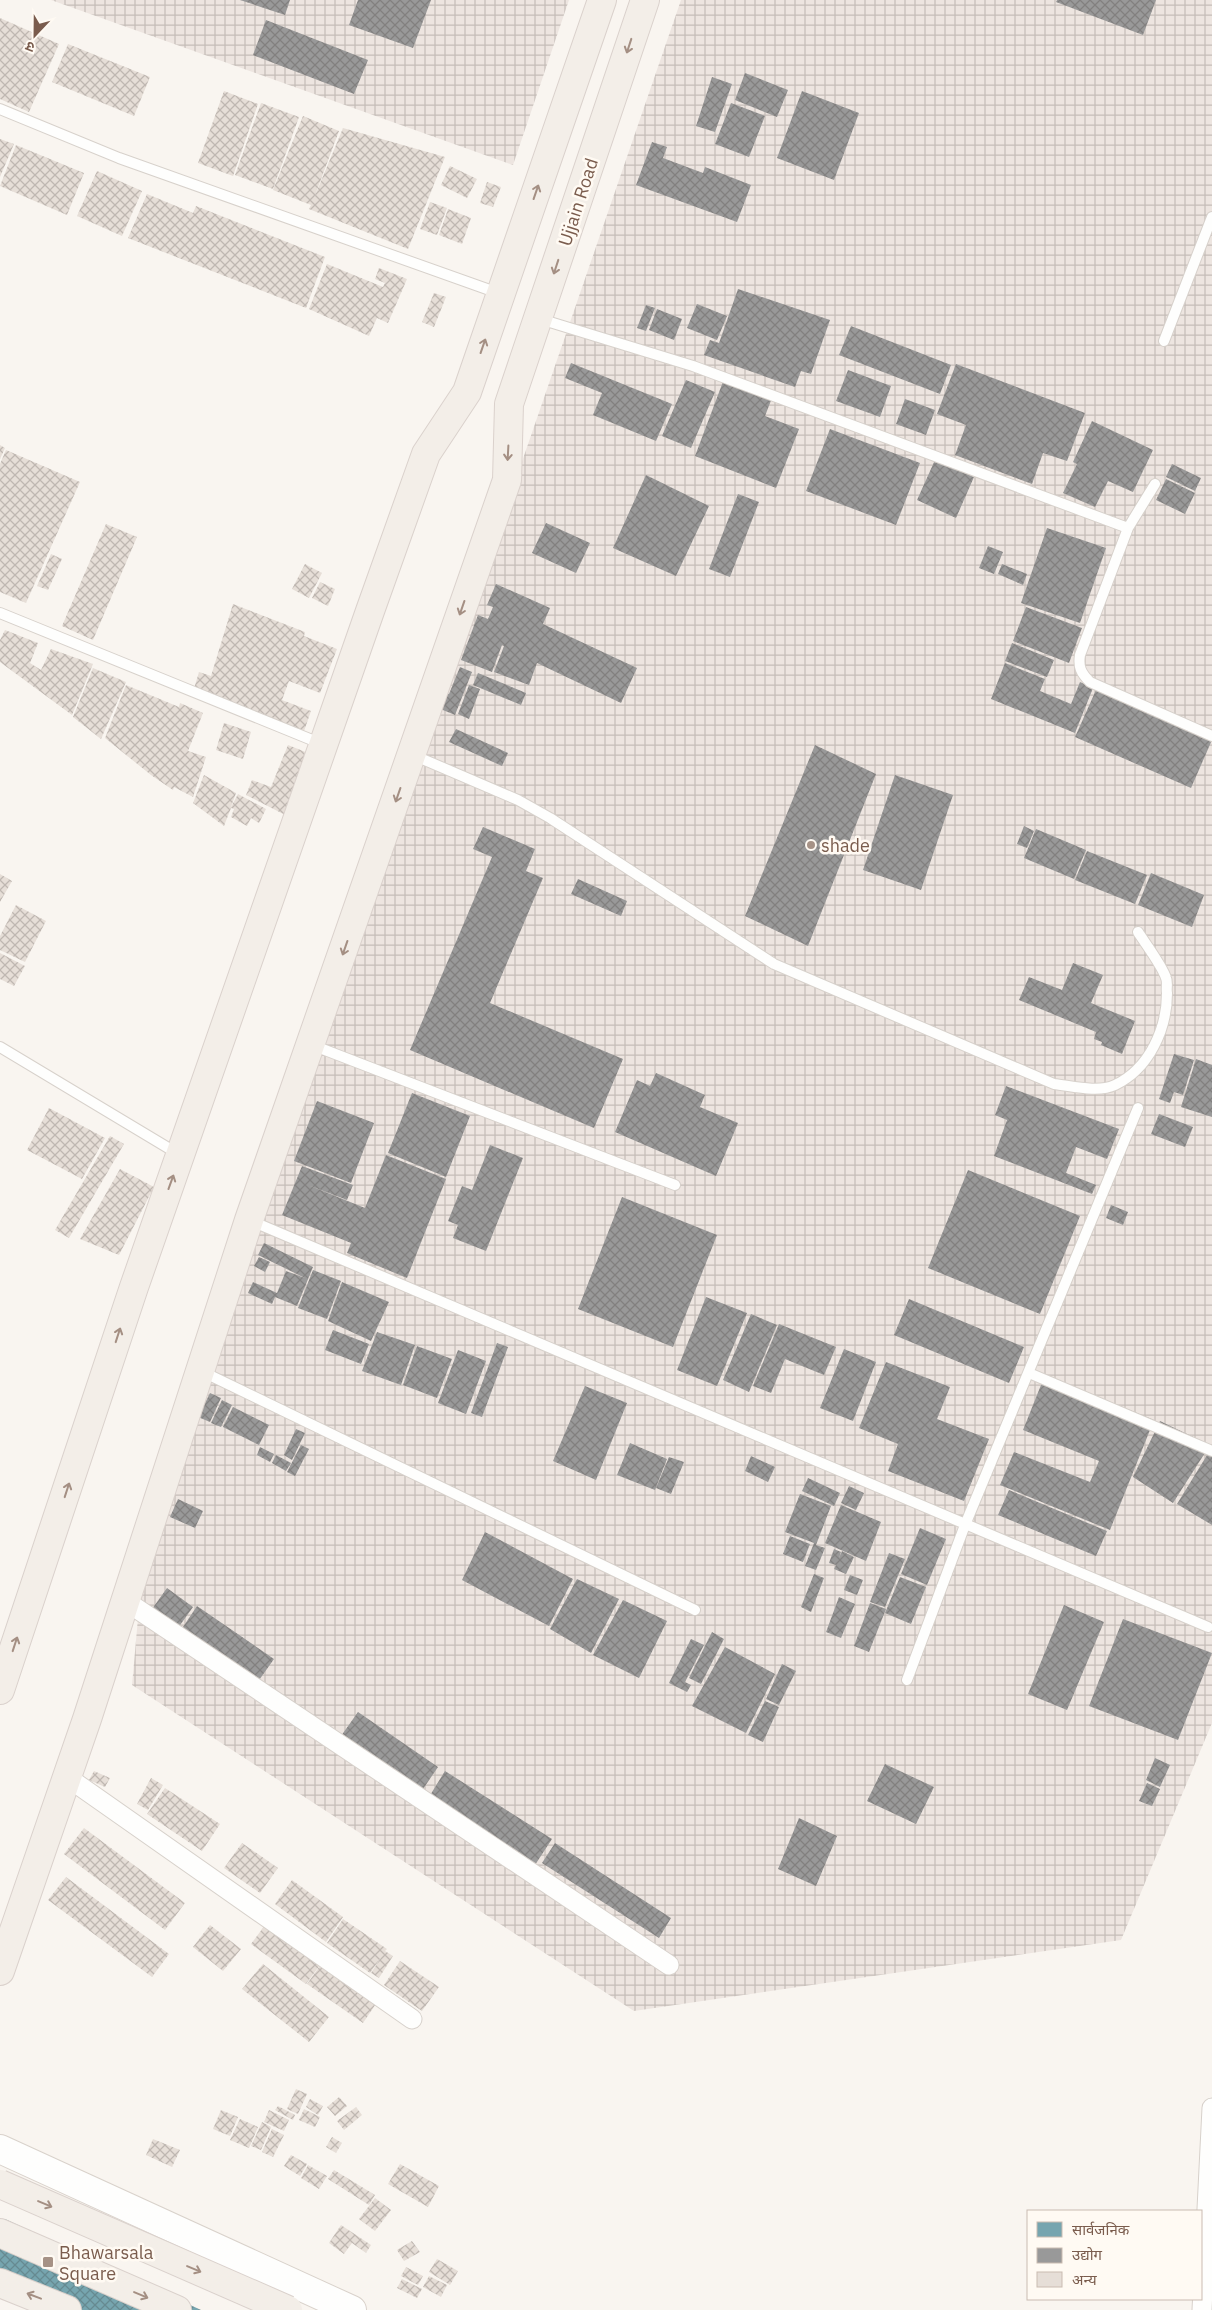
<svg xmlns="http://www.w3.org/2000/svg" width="1212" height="2310" font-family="'IBM Plex Sans','Noto Sans Devanagari',sans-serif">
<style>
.industrial{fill:url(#industrial-grid)}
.public{fill:url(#public-cross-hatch)}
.industry{fill:url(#industry-cross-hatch)}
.building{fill:url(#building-cross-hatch)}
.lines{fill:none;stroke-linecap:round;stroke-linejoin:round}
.lane-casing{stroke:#d7d1cb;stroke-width:12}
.street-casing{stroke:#d7d1cb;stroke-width:21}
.secondary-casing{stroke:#d9d2cb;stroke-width:30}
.primary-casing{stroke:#dad1cc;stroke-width:30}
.lane{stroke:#fefefd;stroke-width:10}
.street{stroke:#fefefd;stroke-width:19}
.secondary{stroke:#fefefd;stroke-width:28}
.primary{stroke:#f3eee8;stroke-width:28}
.primary-bridge-casing{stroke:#dad1cc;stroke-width:30;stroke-linecap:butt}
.primary-bridge{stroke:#f3eee8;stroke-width:28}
.oneway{stroke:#a48f83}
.poi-dot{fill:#a69286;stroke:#fffaf3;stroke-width:2}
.labels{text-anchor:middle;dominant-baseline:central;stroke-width:5;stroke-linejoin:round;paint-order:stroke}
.street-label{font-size:18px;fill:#7a5c4d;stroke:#fffaf3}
.poi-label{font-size:18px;fill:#7a5c4d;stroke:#fffaf3;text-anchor:start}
</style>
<defs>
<pattern id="industrial-grid" width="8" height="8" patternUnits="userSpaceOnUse" patternTransform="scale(1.25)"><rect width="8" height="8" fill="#ede5e0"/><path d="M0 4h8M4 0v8" fill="none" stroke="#c5bdb8"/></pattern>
<pattern id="public-cross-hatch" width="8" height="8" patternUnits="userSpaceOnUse" patternTransform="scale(1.25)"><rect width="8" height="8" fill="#76a5af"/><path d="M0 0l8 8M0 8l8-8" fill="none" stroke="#668a91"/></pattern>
<pattern id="industry-cross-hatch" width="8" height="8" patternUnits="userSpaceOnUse" patternTransform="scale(1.25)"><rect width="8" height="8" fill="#999"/><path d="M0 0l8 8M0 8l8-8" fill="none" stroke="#82807f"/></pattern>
<pattern id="building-cross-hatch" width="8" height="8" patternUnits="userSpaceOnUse" patternTransform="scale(1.25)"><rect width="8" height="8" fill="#e6ded7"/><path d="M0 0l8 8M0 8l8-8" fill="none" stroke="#bfb7b1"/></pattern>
</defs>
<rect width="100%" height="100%" fill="#f9f5f0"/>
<path class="industrial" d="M51 0H569L513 165Z
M681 0H1212V1723L1121 1940 634 2011 132 1685 143 1562Z"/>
<path class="public" d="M5 2219 201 2310H64L0 2280V2230Z"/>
<path class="industry" d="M240 0H290L285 15Z
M358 0H431L413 48 349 25Z
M1057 0H1156L1143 35 1056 2Z
M266 20 368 60 354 94 253 55Z
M745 73 788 90 777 117 735 100Z
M712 77 732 84 715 132 696 126Z
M802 91 859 113 834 180 777 158Z
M731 103 765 116 749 157 715 144Z
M652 142 667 147 663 158 703 173 705 167 751 185 737 222 636 185Z
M738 289 830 320 811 374 801 371 795 387 704 355 710 340 719 343Z
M697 304 727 316 717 340 687 328Z
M646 305 655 308 646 331 637 328Z
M657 309 682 319 674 340 649 330Z
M851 326 951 365 940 394 839 355Z
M571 363 672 404 656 441 593 415 602 393 565 378Z
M956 364 1085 413 1067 461 1043 453 1032 484 955 455 966 425 937 414Z
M848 370 891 386 880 417 836 401Z
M724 379 772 398 765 416 799 429 776 488 695 456Z
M686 380 715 392 691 448 662 436Z
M905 399 935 410 926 435 896 424Z
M1092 421 1153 450 1133 492 1108 481 1095 507 1063 493 1077 464 1073 462Z
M830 429 920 463 896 525 806 491Z
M935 460 974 477 956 518 917 500Z
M1172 464 1201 478 1195 491 1166 477Z
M646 475 709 506 676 576 613 548Z
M1166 479 1195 493 1185 514 1156 500Z
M738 494 759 502 730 577 709 569Z
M546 523 590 543 576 573 532 553Z
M1047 528 1106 548 1080 623 1021 603Z
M988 546 1003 552 994 574 979 568Z
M1002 564 1027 574 1023 585 998 574Z
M496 584 550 608 543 624 637 668 621 703 537 663 529 685 494 672 504 646 502 645 492 672 461 660 478 615 488 619 493 607 487 605Z
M1026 607 1082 628 1069 663 1013 641Z
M1012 643 1054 660 1047 677 1005 661Z
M1005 663 1045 679 1040 691 1071 704 1080 682 1093 688 1075 733 991 699Z
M460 667 472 672 455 715 438 708 444 692 449 694Z
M478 673 526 693 521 705 473 685Z
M469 685 480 689 469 719 458 714Z
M1096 690 1212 740 1191 788 1075 737Z
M456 729 508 753 502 766 449 742Z
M815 745 876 774 808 946 745 916Z
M895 775 953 795 921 890 863 870Z
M1024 826 1034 831 1027 848 1017 844Z
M483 827 535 849 526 871 543 878 490 1003 623 1059 594 1128 410 1050 492 857 473 849Z
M1036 829 1086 850 1074 879 1024 858Z
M1087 851 1147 875 1135 904 1075 880Z
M1151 873 1204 895 1192 927 1138 905Z
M578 879 627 901 621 916 571 894Z
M1073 963 1103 975 1091 1003 1135 1021 1122 1054 1101 1045 1102 1042 1094 1039 1096 1032 1019 1000 1029 977 1062 990Z
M1174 1054 1194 1060 1183 1095 1174 1092 1170 1103 1159 1099Z
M1196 1059 1212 1065V1117L1181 1107Z
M656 1073 705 1095 700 1107 738 1123 716 1176 615 1132 637 1080 650 1086Z
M1006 1086 1119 1129 1107 1159 1076 1147 1066 1173 1096 1185 1092 1194 994 1156 1007 1120 995 1115Z
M412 1093 470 1116 446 1177 388 1153Z
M317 1101 374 1123 351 1183 294 1161Z
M1159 1114 1193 1127 1185 1147 1151 1134Z
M490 1145 523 1158 486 1251 453 1238 458 1225 448 1221 462 1186 472 1190Z
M386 1155 446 1179 407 1278 347 1253 351 1243 282 1215 302 1166 353 1185 347 1200 308 1185 365 1208Z
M968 1170 1080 1216 1040 1314 928 1268Z
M622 1197 717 1235 673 1347 578 1309Z
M1111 1205 1128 1212 1123 1225 1106 1218Z
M264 1243 313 1267 297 1306 275 1297 272 1304 248 1293 253 1282 277 1293 286 1271 305 1278 258 1255Z
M259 1257 270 1262 265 1272 254 1266Z
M313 1270 341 1281 327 1319 298 1308Z
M342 1282 389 1302 371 1341 328 1321Z
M706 1297 747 1313 717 1386 677 1370Z
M909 1299 1024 1347 1009 1383 894 1335Z
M751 1314 777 1325 749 1392 723 1380Z
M779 1324 836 1347 824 1375 785 1359 771 1393 753 1386Z
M333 1330 369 1344 361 1364 325 1350Z
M377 1332 415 1345 401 1385 362 1371Z
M497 1343 508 1347 482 1417 471 1413Z
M417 1346 452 1359 437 1398 403 1385Z
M844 1349 876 1362 853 1421 820 1408Z
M458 1350 486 1361 466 1414 438 1403Z
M886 1362 950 1387 937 1419 989 1439 964 1501 888 1471 898 1444 859 1428Z
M1045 1375 1154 1420 1110 1530 1000 1485 1014 1452 1090 1482 1099 1461 1023 1430Z
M585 1386 627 1403 596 1480 553 1461Z
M210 1393 221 1398 210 1422 198 1417Z
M222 1400 232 1405 221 1427 211 1423Z
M233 1407 269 1425 259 1445 223 1427Z
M1160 1421 1210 1445 1173 1503 1133 1477Z
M296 1429 305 1433 292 1460 284 1455Z
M630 1443 667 1459 655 1490 617 1475Z
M301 1445 309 1449 295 1476 287 1472Z
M260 1447 274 1454 270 1462 257 1455Z
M1212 1447V1525L1177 1504Z
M276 1455 291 1463 286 1471 272 1463Z
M751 1456 775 1467 768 1482 745 1471Z
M669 1457 684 1462 671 1494 656 1488Z
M808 1478 840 1493 834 1506 802 1491Z
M849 1486 864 1493 856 1510 841 1503Z
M1009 1490 1107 1531 1096 1556 998 1515Z
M800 1494 831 1506 816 1545 825 1548 816 1570 805 1566 814 1543 785 1532Z
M178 1499 203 1511 195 1528 170 1517Z
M841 1505 881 1522 866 1561 825 1543Z
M920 1528 946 1539 927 1585 901 1574Z
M485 1532 573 1579 549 1626 462 1580Z
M790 1536 810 1544 803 1562 783 1554Z
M834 1549 841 1552 839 1558 842 1551 854 1557 846 1574 834 1569 836 1565 829 1563Z
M889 1553 905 1559 885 1607 870 1602Z
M814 1574 824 1578 811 1612 801 1607Z
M850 1575 863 1580 857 1595 844 1590Z
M900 1577 926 1587 911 1624 885 1613Z
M577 1579 619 1599 591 1653 550 1629Z
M167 1588 193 1607 178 1628 152 1609Z
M839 1597 855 1604 841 1638 826 1632Z
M623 1600 667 1621 639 1678 593 1655Z
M870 1603 886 1609 869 1652 854 1646Z
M1064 1605 1104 1622 1067 1710 1028 1694Z
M197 1606 274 1659 257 1683 181 1630Z
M1123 1619 1212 1653 1178 1740 1089 1706Z
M712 1632 724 1639 701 1684 689 1678Z
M691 1639 704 1645 685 1682 691 1685 687 1692 669 1683Z
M725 1647 775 1674 746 1733 692 1706Z
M782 1664 796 1671 779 1705 766 1699Z
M765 1701 779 1707 763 1742 748 1735Z
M358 1712 438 1767 421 1792 341 1736Z
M1155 1758 1170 1765 1160 1787 1146 1780Z
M885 1764 934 1787 916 1824 867 1801Z
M445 1771 552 1839 535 1865 429 1797Z
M1147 1783 1160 1789 1152 1806 1139 1801Z
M799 1818 837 1836 816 1886 778 1869Z
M555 1843 671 1918 659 1938 542 1863Z"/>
<path class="building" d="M0 18 59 44 29 112 0 99Z
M68 44 150 77 134 116 52 82Z
M224 91 258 104 233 176 198 163Z
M261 103 299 117 273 189 235 175Z
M303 116 339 131 314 198 343 128 445 157 408 249 309 209 311 205 273 190Z
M0 139 14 144 0 177Z
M16 145 84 173 67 215 0 186Z
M450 166 477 179 467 198 441 185Z
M97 171 142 191 122 236 77 216Z
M487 182 501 187 493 207 480 203Z
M147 194 193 213 196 206 325 257 306 308 128 238Z
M430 202 447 208 437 235 420 229Z
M448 209 471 218 462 244 439 235Z
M327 264 383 287 385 283 375 279 379 268 407 279 388 323 377 318 369 336 309 309Z
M434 293 446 297 434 327 422 322Z
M0 445 5 448 0 459Z
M6 450 80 482 26 603 0 592V464Z
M106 524 137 537 93 640 62 626Z
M51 554 62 559 48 590 37 586Z
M305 564 322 573 309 598 292 589Z
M320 582 335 589 328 606 312 598Z
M233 604 305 632 304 636 337 649 320 693 289 681 282 700 274 697 311 711 303 734 193 692 199 672 211 676Z
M5 630 38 643 30 663 41 670 51 649 93 664 72 715 0 662V640Z
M93 668 126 682 101 739 73 717Z
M126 685 179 707 180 703 203 713 188 751 206 757 193 797 174 787 173 790 151 775 105 738Z
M224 723 251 732 243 759 216 750Z
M288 745 313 755 289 817 246 795 252 780 271 787Z
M204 775 236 793 231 807 238 794 266 809 259 823 251 818 247 826 231 817 234 809 231 808 224 826 193 803Z
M0 874 12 881 0 902Z
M16 905 46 921 25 962 0 950V936Z
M0 953 25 966 14 986 0 979Z
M49 1108 105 1138 82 1179 27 1150Z
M110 1136 124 1144 69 1238 55 1230Z
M120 1169 154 1187 119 1255 80 1239Z
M94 1771 110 1778 105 1787 89 1780Z
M151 1778 163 1785 148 1810 137 1804Z
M165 1788 220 1824 202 1851 147 1814Z
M84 1828 185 1903 165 1930 64 1854Z
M242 1843 278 1868 260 1893 224 1868Z
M66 1877 169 1954 152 1977 48 1900Z
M292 1880 343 1917 326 1942 275 1904Z
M343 1919 387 1949 385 1951 393 1956 379 1978 371 1973 382 1956 370 1973 327 1943Z
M268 1921 323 1961 306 1984 251 1944Z
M210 1925 241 1949 223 1971 193 1947Z
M324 1960 380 1998 363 2023 307 1984Z
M400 1961 439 1987 422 2011 384 1985Z
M263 1964 329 2017 309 2042 242 1989Z
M296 2089 307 2094 298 2114 287 2109Z
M339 2097 347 2106 335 2116 327 2107Z
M310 2099 323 2106 318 2115 306 2107Z
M278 2106 295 2115 293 2120 275 2110Z
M356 2107 362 2115 344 2130 337 2121Z
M304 2109 320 2117 315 2127 299 2120Z
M221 2110 238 2117 230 2136 213 2129Z
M269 2110 289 2120 284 2131 264 2122Z
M240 2119 258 2127 249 2148 230 2140Z
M262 2122 271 2127 261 2150 251 2146Z
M272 2129 284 2135 273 2157 262 2152Z
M332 2137 342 2143 336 2153 326 2147Z
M153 2139 180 2150 172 2167 146 2155Z
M291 2155 307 2164 300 2176 284 2166Z
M400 2164 439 2186 428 2207 388 2184Z
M308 2165 327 2176 319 2189 301 2178Z
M334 2170 375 2195 369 2205 328 2179Z
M375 2198 391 2210 375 2231 359 2219Z
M341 2225 371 2245 366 2253 352 2243 344 2254 329 2243Z
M412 2241 420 2252 404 2261 397 2250Z
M437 2259 458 2271 450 2285 429 2272Z
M406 2267 423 2276 418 2285 401 2276Z
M429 2276 447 2285 441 2297 423 2287Z
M402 2279 422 2289 417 2298 397 2288Z"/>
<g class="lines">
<defs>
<path id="lane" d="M0 109 119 158 501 294
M540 319 693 366 1128 528
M1164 341 1212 217
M1155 484 1128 528 1080 655C1078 667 1081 673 1090 682L1212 736
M0 613 322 744
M413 755 518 800 550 818 774 964 1054 1084C1072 1086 1098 1093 1115 1085 1149 1069 1167 1029 1167 993 1166 989 1168 982 1166 978 1163 967 1145 943 1138 932
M312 1045 675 1185
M0 1047 180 1155
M249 1220 1208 1627
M201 1371 695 1610
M1029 1373 1212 1451
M907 1680 965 1525 1138 1108"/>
<path id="street" d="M124 1600 669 1965
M67 1777 412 2019
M1202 2310 1212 2108"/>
<path id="secondary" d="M0 2149 352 2310"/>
<path id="primary" d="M0 1690 134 1287 370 611 426 454 467 392 602 0
M0 1971 87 1719 249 1220 507 480 509 404 645 0
M0 2233 177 2310
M0 2283 67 2310"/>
</defs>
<use href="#lane" class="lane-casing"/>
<use href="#street" class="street-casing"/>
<use href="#secondary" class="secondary-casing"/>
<use href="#primary" class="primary-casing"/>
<use href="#lane" class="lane"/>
<use href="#street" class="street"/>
<use href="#secondary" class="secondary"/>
<use href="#primary" class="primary"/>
<defs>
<path id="primary-bridge" d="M0 2184 288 2310"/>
</defs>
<use href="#primary-bridge" class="primary-bridge-casing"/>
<use href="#primary-bridge" class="primary-bridge"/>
</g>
<defs><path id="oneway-shaft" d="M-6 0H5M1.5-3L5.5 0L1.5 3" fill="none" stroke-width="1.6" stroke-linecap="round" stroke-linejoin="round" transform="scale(1.25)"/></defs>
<g class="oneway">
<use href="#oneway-shaft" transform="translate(629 46) rotate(108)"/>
<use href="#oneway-shaft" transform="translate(536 192) rotate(-71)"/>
<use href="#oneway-shaft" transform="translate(556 267) rotate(108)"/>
<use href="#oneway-shaft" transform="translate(483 346) rotate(-71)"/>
<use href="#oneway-shaft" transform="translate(508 453) rotate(93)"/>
<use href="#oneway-shaft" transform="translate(462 608) rotate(109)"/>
<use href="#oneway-shaft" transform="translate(398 795) rotate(109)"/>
<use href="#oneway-shaft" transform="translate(345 948) rotate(109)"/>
<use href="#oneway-shaft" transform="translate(171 1182) rotate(-70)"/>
<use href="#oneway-shaft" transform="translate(118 1335) rotate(-72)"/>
<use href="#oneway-shaft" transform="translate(67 1490) rotate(-72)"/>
<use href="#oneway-shaft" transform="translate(15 1644) rotate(-72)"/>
<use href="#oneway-shaft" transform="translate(45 2204) rotate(23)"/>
<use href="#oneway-shaft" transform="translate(194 2269) rotate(23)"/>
<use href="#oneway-shaft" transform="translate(141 2295) rotate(23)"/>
<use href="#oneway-shaft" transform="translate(34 2296) rotate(-159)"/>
</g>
<g class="poi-dot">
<circle cx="811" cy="845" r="5"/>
<rect x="42" y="2256" width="12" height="12" rx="2.5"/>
</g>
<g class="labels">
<g class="street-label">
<text transform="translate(578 202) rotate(-72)">Ujjain Road</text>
</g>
<g class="poi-label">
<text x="821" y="845">shade</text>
<text x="59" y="2252">Bhawarsala<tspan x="59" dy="21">Square</tspan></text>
</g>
</g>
<rect x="1027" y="2210" width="175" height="90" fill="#fffaf3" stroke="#cabbb1"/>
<rect x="1037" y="2222" width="25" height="15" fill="#76a5af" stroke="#cabbb1"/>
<text x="1072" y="2235" font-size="15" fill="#7a5c4d">सार्वजनिक</text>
<rect x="1037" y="2248" width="25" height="15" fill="#999999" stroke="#cabbb1"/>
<text x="1072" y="2260" font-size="15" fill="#7a5c4d">उद्योग</text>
<rect x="1037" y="2272" width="25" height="15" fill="#e6ded7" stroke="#cabbb1"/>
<text x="1072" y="2285" font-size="15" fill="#7a5c4d">अन्य</text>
<g transform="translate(35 35) rotate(202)" stroke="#fffaf3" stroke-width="4" paint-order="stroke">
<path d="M0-4L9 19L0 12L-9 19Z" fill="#7a5c4d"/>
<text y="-8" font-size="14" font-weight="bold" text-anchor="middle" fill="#7a5c4d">उ</text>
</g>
</svg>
